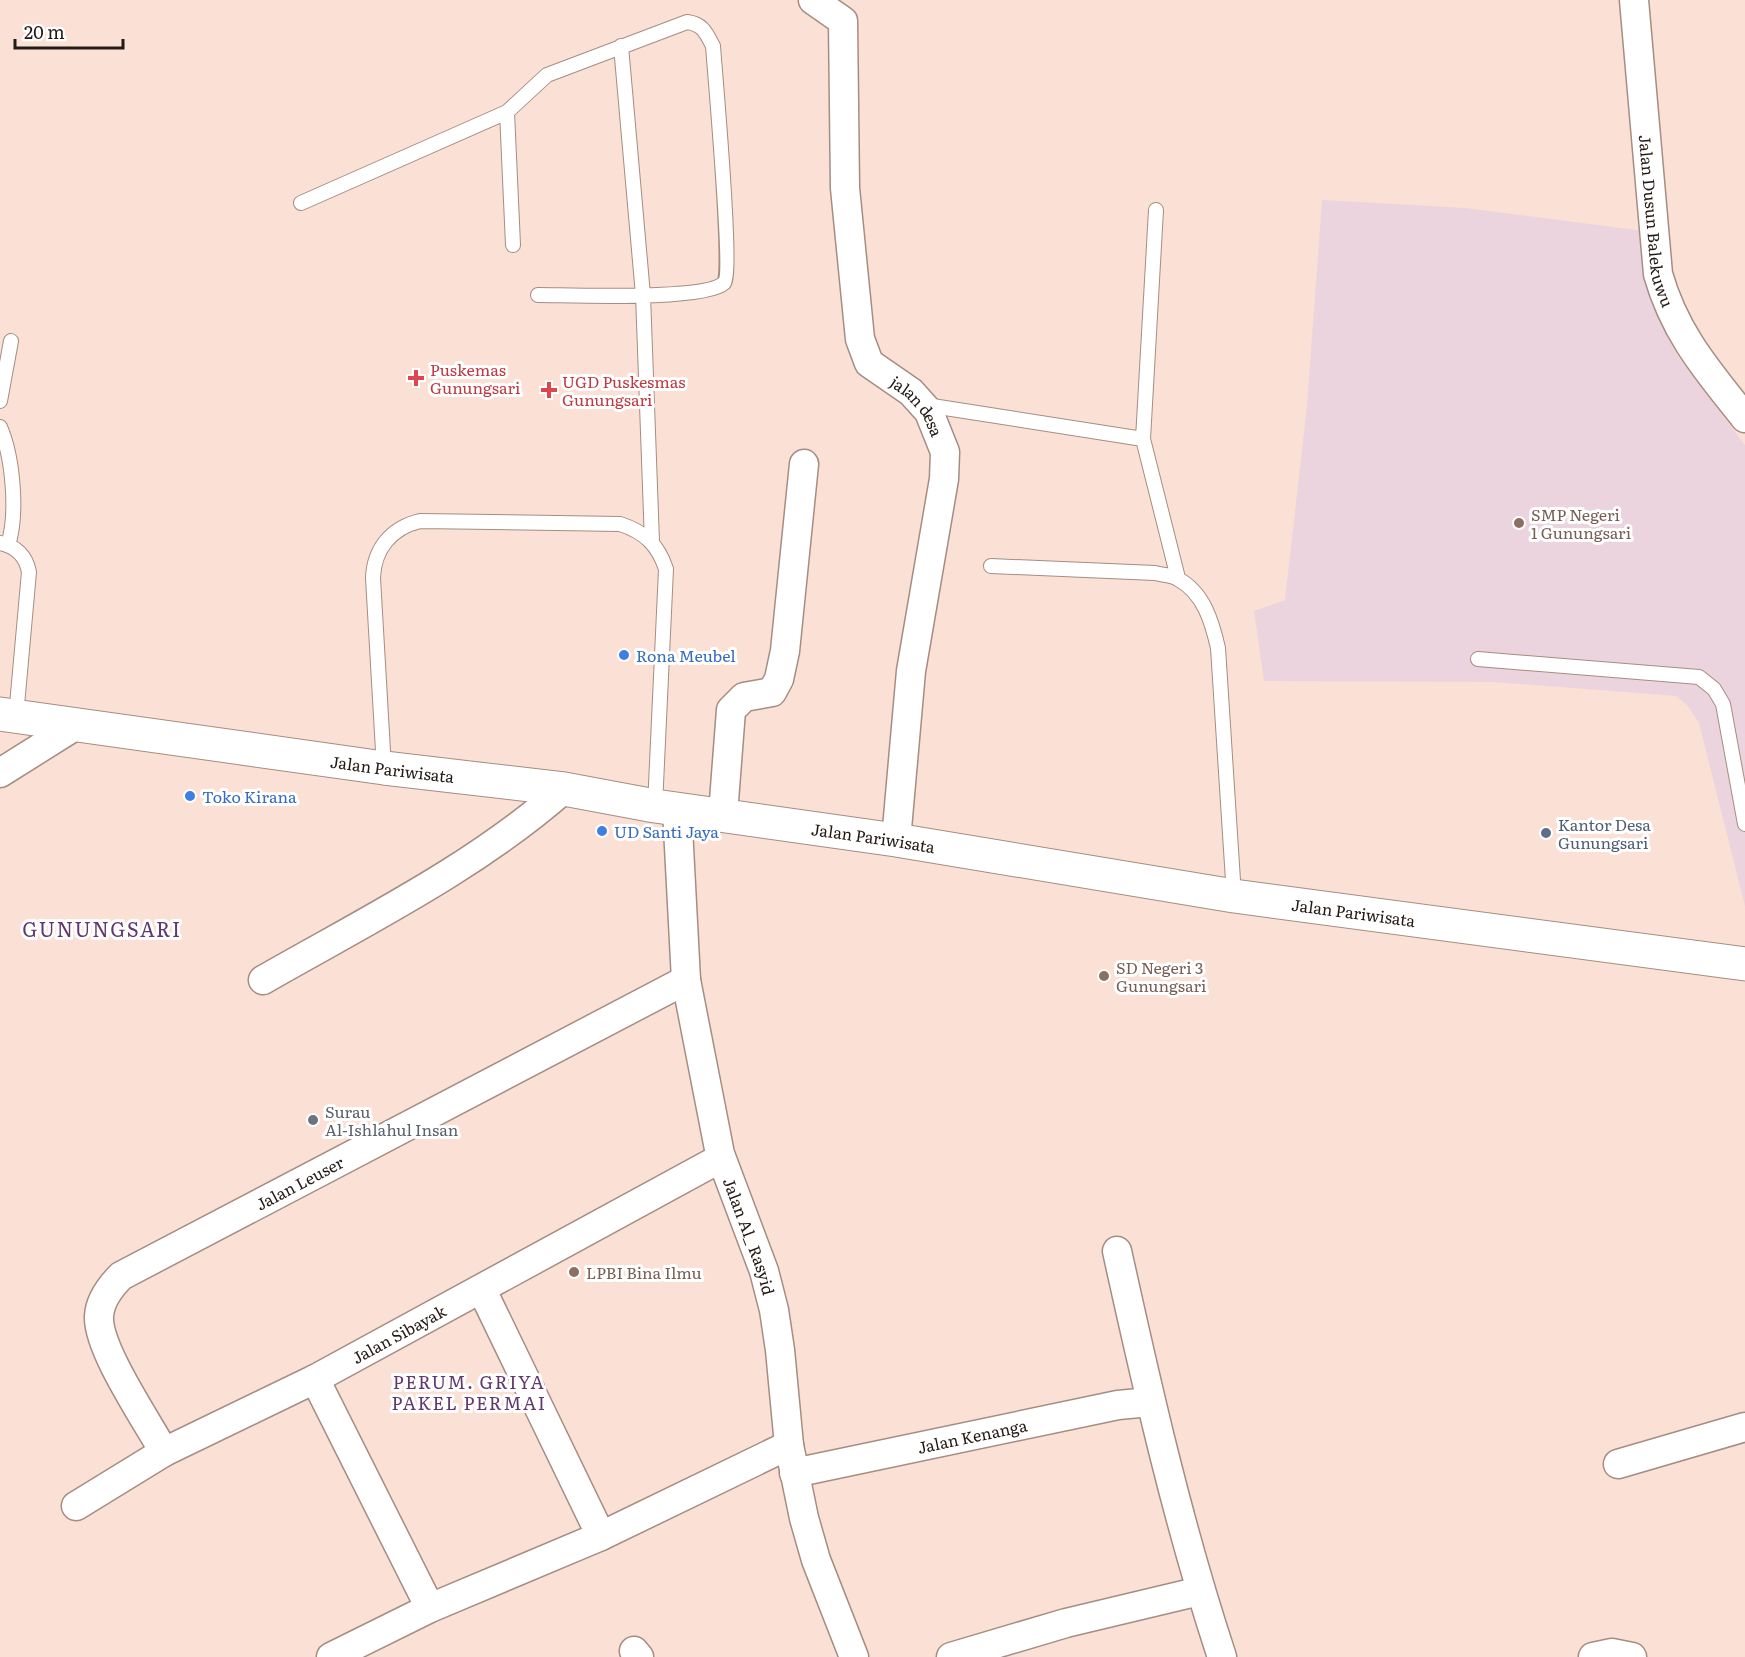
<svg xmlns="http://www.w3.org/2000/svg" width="1745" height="1657" font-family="Literata,serif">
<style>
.education{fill:#ecd4df}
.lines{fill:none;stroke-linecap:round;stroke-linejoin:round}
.service-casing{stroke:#a58d83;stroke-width:16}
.minor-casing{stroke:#a58d83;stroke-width:31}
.secondary-casing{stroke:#a58d83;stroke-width:35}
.service{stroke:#fff;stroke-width:14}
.minor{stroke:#fff;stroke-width:28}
.secondary{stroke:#fff;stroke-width:33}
.health-dot{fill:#e0444e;stroke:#fff;stroke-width:2}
.education-dot{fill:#8d6e63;stroke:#fff;stroke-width:2}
.shop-dot{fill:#3f7fe0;stroke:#fff;stroke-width:2}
.service-dot{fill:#5c6f8a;stroke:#fff;stroke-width:2}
.worship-dot{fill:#6b7280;stroke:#fff;stroke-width:2}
.labels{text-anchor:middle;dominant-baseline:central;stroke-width:6;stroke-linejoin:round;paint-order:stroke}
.street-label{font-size:16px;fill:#231a16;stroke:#fff}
.health-label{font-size:16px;fill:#be3a42;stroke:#fff;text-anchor:start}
.education-label{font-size:16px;fill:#785e54;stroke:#fff;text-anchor:start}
.shop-label{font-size:16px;fill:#366cbe;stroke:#fff;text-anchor:start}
.service-label{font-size:16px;fill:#4e5e75;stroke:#fff;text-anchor:start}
.worship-label{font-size:16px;fill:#5b616d;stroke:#fff;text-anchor:start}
.neighbourhood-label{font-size:18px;letter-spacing:1.5px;fill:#62386f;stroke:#fff}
.quarter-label{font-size:20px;letter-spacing:1.5px;fill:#62386f;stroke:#fff}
</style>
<rect width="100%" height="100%" fill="#fae0d5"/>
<path class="education" d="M1322 200 1465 208 1644 231 1662 322 1672 345 1679 358 1745 445V906L1699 723 1687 705 1676 696 1493 682 1264 681 1254 611 1285 600 1307 406Z"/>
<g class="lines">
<defs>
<path id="service" d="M621 46 643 295 652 542
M507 112 513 245
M301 203 507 112 547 75 687 22C703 24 706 33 713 46 715 74 733 274 724 283 705 301 570 295 538 295
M1156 210 1143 439 1178 578
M0 401 11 341
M926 405 1143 439
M0 427C13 457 18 514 8 545
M0 543C16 546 26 556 29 572L16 716
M991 566 1155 573C1162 575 1172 575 1178 579 1204 593 1212 622 1218 648L1234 896
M1478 659 1699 677 1714 689 1723 704 1745 824
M384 768 373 578C374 549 391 528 420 521L620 524C645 532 658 545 666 569L655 806"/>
<g id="minor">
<path id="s1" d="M813 0 843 21 845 188 860 339 869 363 911 392 929 412 945 452 944 479 911 671 896 840"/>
<path id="s2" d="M1634 0 1658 274C1675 334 1707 370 1745 418"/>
<path d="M0 773 78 724"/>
<path id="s3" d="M677 809 686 980 720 1154 764 1271 774 1310 780 1350 789 1445 804 1518 816 1560 854 1657"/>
<path d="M723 814 731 710 744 697 772 692 779 679 785 651 804 464"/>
<path d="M263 980C366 921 474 868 564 789"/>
<path d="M1117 1251C1147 1387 1178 1524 1222 1657"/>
<path d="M482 1290 601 1536"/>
<path d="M315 1379 430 1608"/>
<path id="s4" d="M164 1452C147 1421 97 1348 99 1316 100 1300 110 1287 121 1276L686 980"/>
<path d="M1618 1464 1745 1427"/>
<path id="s5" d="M794 1473 1118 1405 1150 1402"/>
<path id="s6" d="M76 1506 164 1452 315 1379 721 1158"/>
<path d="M634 1651 639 1657"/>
<path d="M331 1657 430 1608 601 1536 789 1445"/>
<path d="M951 1657 1066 1623 1200 1591"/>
<path d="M1593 1657 1612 1653 1632 1657"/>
</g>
<g id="secondary">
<path id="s7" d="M0 714 384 768 564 789 655 806 896 840 1234 896 1745 964"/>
</g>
</defs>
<use href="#service" class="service-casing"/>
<use href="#minor" class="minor-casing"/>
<use href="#secondary" class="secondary-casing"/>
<use href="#service" class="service"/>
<use href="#minor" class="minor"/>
<use href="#secondary" class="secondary"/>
</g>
<g class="health-dot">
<path d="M413 369h6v6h6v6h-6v6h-6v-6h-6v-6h6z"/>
<path d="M546 381h6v6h6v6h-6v6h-6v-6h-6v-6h6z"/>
</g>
<g class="education-dot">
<circle cx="1519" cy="523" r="6"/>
<circle cx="1104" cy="976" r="6"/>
<circle cx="574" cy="1272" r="6"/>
</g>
<g class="shop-dot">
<circle cx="624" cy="655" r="6"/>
<circle cx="190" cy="796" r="6"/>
<circle cx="602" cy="831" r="6"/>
</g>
<circle class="service-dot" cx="1546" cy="833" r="6"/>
<circle class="worship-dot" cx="313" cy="1120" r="6"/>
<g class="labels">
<g class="street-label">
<text stroke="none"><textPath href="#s2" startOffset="222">Jalan Dusun Balekuwu</textPath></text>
<text stroke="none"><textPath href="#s1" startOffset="447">jalan desa</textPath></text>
<text stroke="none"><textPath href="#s7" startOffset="396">Jalan Pariwisata</textPath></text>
<text stroke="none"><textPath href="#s7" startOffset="882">Jalan Pariwisata</textPath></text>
<text stroke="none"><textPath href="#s7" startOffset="1368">Jalan Pariwisata</textPath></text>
<text stroke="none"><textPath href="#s4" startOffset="400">Jalan Leuser</textPath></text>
<text stroke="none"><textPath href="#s3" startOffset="436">Jalan Al_ Rasyid</textPath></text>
<text stroke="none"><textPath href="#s6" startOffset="366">Jalan Sibayak</textPath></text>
<text stroke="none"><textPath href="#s5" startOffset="182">Jalan Kenanga</textPath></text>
</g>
<g class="health-label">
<text x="430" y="369">Puskemas<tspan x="430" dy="18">Gunungsari</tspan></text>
<text x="562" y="381">UGD Puskesmas<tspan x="562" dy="18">Gunungsari</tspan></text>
</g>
<g class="education-label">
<text x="1531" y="514">SMP Negeri<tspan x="1531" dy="18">1 Gunungsari</tspan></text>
<text x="1116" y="967">SD Negeri 3<tspan x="1116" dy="18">Gunungsari</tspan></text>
<text x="586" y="1272">LPBI Bina Ilmu</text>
</g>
<g class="shop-label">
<text x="636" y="655">Rona Meubel</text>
<text x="202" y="796">Toko Kirana</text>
<text x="614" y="831">UD Santi Jaya</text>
</g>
<g class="service-label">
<text x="1558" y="824">Kantor Desa<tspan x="1558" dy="18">Gunungsari</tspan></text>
</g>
<g class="worship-label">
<text x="325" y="1111">Surau<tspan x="325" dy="18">Al-Ishlahul Insan</tspan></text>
</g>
<g class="neighbourhood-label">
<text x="469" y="1381">PERUM. GRIYA<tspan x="469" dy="21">PAKEL PERMAI</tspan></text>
</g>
<g class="quarter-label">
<text x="102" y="928">GUNUNGSARI</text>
</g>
</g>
<path d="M15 39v9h108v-9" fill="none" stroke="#231a16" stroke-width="3"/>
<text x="24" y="39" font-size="18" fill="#231a16" stroke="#ffffff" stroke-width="4.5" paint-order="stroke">20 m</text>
</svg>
